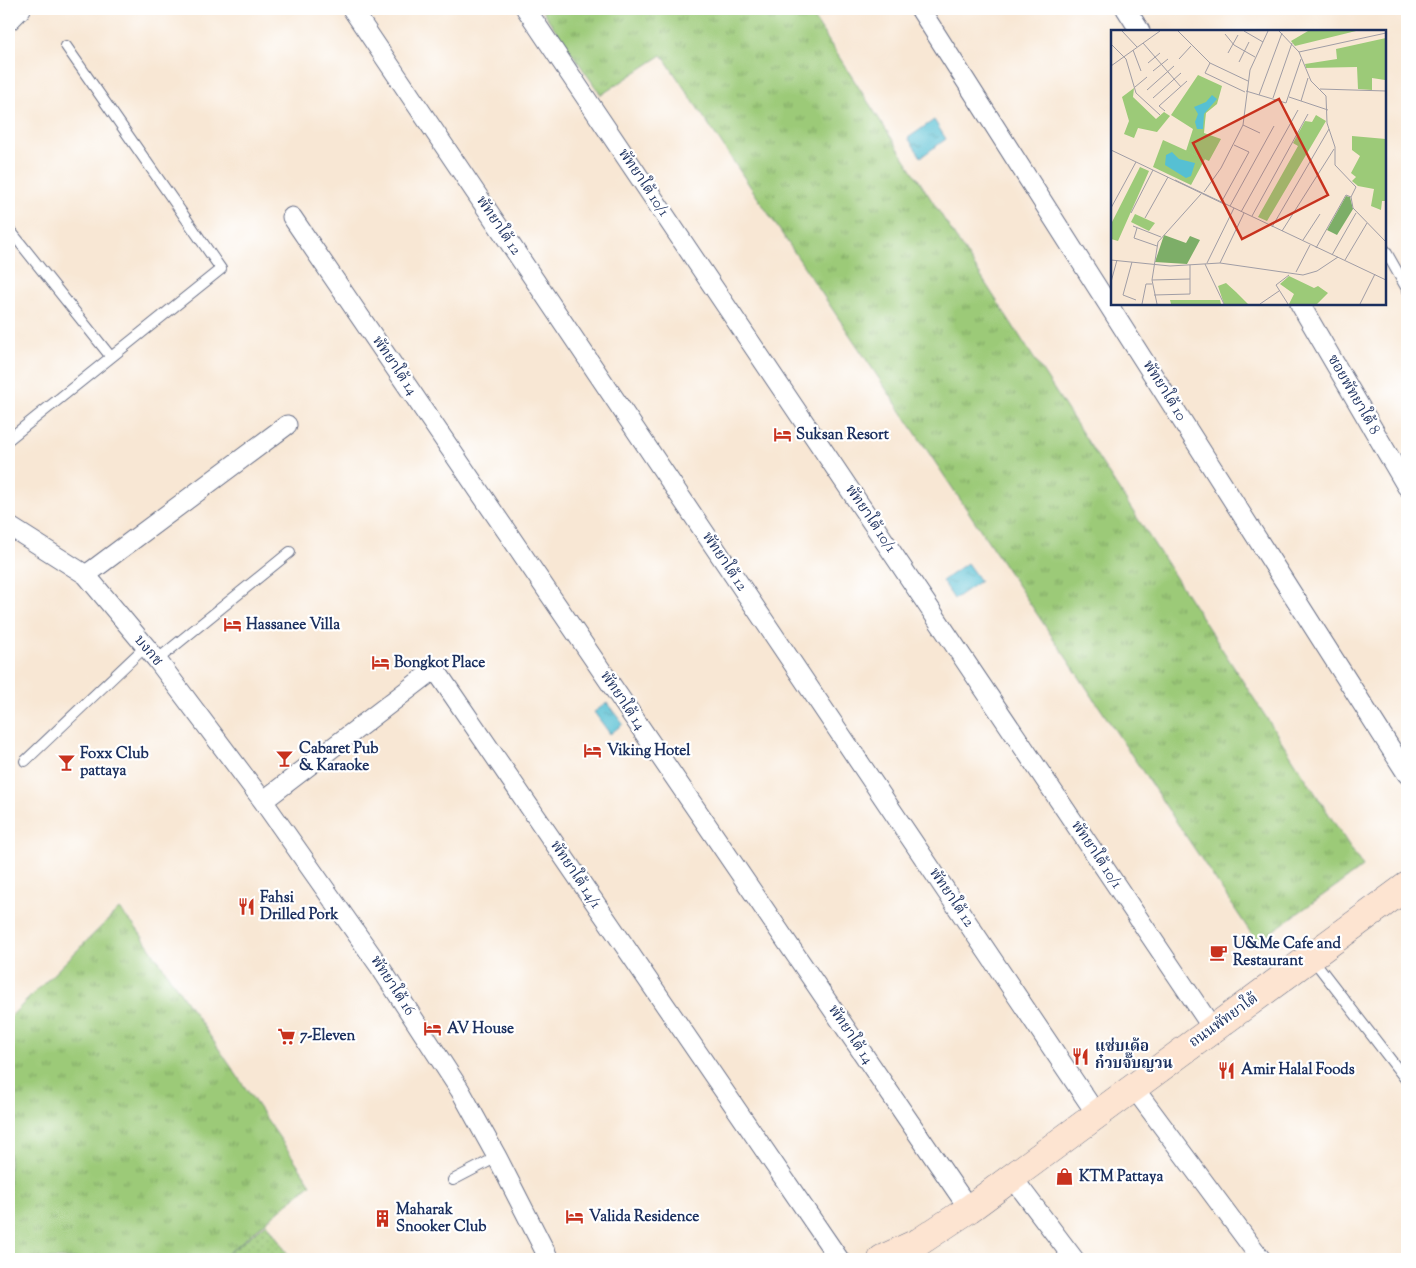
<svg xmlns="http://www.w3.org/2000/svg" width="1416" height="1268" font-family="'Sorts Mill Goudy','Noto Serif Thai',serif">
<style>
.grass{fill:url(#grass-tufts);stroke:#5c7c6b}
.park{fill:url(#park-dots);stroke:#5c7c6b}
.water{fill:url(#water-ripples);stroke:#387898}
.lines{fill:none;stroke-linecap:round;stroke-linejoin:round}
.lane-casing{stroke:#686f87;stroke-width:12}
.street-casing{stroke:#686f87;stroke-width:21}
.secondary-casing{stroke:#686f87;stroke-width:29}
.lane{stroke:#fff;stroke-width:10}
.street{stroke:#fff;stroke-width:19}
.secondary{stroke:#fde4d1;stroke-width:28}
.labels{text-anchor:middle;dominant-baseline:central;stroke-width:4.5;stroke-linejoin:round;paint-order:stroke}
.street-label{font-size:15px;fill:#1b2f5e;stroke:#fff}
.poi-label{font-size:15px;font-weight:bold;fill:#1b2f5e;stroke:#fff;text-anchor:start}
.inset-road{fill:none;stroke:#a09da5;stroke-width:1}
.view{fill:#c8321e;fill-opacity:0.15;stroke:#c8321e;stroke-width:2.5}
.inset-edge{fill:none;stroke:#1b2f5e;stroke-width:2.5}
</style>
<defs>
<pattern id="grass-tufts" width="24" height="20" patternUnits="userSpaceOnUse" patternTransform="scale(1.25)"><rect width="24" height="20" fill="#9cca78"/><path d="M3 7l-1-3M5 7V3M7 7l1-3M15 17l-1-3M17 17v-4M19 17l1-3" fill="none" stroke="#7ea466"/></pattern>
<pattern id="park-dots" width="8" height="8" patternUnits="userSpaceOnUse" patternTransform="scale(1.25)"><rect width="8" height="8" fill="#9cca78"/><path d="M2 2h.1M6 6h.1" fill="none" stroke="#7ea466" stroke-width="1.8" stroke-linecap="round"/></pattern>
<pattern id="water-ripples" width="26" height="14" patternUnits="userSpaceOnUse" patternTransform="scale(1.25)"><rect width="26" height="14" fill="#56c0d3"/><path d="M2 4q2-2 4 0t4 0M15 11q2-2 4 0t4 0" fill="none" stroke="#469cae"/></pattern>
</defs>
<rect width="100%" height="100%" fill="#fff"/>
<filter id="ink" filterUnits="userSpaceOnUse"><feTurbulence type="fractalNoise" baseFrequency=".02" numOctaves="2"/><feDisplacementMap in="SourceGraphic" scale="10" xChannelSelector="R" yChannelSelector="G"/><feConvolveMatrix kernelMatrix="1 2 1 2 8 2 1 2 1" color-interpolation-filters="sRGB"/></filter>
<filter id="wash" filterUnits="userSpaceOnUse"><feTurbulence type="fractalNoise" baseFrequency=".0096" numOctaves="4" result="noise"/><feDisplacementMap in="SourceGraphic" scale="20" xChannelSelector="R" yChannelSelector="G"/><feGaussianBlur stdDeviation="1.12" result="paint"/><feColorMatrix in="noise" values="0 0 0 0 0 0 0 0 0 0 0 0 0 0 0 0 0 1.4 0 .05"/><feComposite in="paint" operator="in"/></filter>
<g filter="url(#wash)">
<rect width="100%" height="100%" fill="#f8e7d4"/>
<path class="grass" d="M541 9H808L1363 867 1257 942 662 55 601 95Z
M119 909 137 929 311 1184 221 1259H9V1018Z"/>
<path class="park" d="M267 1223 291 1259H221Z"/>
<path class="water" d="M934 120 946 139 921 157 908 138Z
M967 563 980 581 954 599 942 581Z
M607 703 623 724 610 734 594 712Z"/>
</g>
<g filter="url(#ink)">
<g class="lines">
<defs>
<path id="lane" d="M9 229 111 357
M1385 250 1407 289
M9 439 221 269 66 46
M157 660 290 552
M25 761 145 647
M1312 958 1407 1081
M453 1180 497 1157"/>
<path id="street" d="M352 9 1097 1115
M526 9 1213 1029
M920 9 1407 774
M1126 9 1140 31
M9 21 21 9
M292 217 969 1209
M1300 304 1407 487
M9 526 86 575 157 660 263 801 380 967 460 1090 497 1157 549 1259
M86 575 287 425
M263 801 435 669 839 1259
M1134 1088 1261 1259
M1012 1177 1074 1259"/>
<path id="secondary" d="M882 1259 919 1242 969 1209 1407 886"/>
</defs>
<use href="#lane" class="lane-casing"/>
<use href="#street" class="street-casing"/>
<use href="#secondary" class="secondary-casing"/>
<use href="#lane" class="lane"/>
<use href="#street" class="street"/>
<use href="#secondary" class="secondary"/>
</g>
</g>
<defs>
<symbol id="hotel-bare" viewBox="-9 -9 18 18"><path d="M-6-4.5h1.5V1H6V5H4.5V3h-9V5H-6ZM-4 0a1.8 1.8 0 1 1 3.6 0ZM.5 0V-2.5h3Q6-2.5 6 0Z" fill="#c8321e" stroke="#fff" stroke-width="2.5" paint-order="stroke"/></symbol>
<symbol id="bar-bare" viewBox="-9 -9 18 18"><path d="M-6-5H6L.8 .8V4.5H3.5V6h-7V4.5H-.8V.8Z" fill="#c8321e" stroke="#fff" stroke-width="2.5" paint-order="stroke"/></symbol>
<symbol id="restaurant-bare" viewBox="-9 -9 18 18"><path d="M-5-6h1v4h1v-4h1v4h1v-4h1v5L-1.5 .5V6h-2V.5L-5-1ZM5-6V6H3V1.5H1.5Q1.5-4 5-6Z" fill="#c8321e" stroke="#fff" stroke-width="2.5" paint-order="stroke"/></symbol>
<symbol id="cafe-bare" viewBox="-9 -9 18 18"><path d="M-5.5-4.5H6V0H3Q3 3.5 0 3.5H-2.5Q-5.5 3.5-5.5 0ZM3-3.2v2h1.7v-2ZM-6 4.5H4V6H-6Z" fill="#c8321e" stroke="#fff" stroke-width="2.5" paint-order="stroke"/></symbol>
<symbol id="supermarket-bare" viewBox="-9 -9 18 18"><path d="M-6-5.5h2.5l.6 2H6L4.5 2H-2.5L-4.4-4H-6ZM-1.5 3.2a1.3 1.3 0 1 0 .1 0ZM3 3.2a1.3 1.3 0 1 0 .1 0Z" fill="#c8321e" stroke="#fff" stroke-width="2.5" paint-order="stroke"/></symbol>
<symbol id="shop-bare" viewBox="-9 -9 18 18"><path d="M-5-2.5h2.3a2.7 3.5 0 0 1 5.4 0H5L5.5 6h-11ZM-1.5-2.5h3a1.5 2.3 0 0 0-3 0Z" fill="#c8321e" stroke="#fff" stroke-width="2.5" paint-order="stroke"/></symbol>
<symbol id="building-bare" viewBox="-9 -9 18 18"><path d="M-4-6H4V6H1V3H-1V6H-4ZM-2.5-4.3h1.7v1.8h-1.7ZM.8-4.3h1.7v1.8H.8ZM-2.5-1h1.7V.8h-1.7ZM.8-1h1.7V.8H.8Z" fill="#c8321e" stroke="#fff" stroke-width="2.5" paint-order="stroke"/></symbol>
</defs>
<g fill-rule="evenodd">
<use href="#hotel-bare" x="770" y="422" width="25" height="25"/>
<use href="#hotel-bare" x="220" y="612" width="25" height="25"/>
<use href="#hotel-bare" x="368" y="650" width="25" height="25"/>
<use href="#hotel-bare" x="580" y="738" width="25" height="25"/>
<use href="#bar-bare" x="272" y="746" width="25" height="25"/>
<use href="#bar-bare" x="54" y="750" width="25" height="25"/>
<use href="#restaurant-bare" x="234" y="894" width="25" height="25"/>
<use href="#cafe-bare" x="1206" y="940" width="25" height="25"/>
<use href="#hotel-bare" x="420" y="1016" width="25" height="25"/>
<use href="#supermarket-bare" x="274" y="1024" width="25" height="25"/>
<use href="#restaurant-bare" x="1068" y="1044" width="25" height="25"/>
<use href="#restaurant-bare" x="1214" y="1058" width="25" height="25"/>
<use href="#shop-bare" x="1052" y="1164" width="25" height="25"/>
<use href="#hotel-bare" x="562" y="1204" width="25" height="25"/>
<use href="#building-bare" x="370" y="1206" width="25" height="25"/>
</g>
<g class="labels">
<g class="street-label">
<text transform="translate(643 183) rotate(56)">พัทยาใต้ 10/1</text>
<text transform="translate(498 226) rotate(56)">พัทยาใต้ 12</text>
<text transform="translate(394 366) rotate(56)">พัทยาใต้ 14</text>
<text transform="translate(1164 391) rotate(58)">พัทยาใต้ 10</text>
<text transform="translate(1353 395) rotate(60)">ซอยพัทยาใต้ 8</text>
<text transform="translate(870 519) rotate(56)">พัทยาใต้ 10/1</text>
<text transform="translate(724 562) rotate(56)">พัทยาใต้ 12</text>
<text transform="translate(148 651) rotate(50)">บงกช</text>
<text transform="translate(622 701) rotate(56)">พัทยาใต้ 14</text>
<text transform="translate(1096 855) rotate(56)">พัทยาใต้ 10/1</text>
<text transform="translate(575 875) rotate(56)">พัทยาใต้ 14/1</text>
<text transform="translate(951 898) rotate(56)">พัทยาใต้ 12</text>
<text transform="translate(392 986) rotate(57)">พัทยาใต้ 16</text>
<text transform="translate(1224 1021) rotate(-36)">ถนนพัทยาใต้</text>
<text transform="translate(850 1035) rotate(56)">พัทยาใต้ 14</text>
</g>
<g class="poi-label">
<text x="796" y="435">Suksan Resort</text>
<text x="246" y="625">Hassanee Villa</text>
<text x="394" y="663">Bongkot Place</text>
<text x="299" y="749">Cabaret Pub<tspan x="299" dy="17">&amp; Karaoke</tspan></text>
<text x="607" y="751">Viking Hotel</text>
<text x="80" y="754">Foxx Club<tspan x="80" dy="17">pattaya</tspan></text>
<text x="260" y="898">Fahsi<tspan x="260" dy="17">Drilled Pork</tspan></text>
<text x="1233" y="944">U&amp;Me Cafe and<tspan x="1233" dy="17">Restaurant</tspan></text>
<text x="447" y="1029">AV House</text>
<text x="300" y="1036">7-Eleven</text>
<text x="1095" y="1047">แซ่บเด้อ<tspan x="1095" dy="17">ก๋วบจั๊บญวน</tspan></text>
<text x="1241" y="1070">Amir Halal Foods</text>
<text x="1079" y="1177">KTM Pattaya</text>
<text x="396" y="1210">Maharak<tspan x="396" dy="17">Snooker Club</tspan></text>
<text x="589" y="1217">Valida Residence</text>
</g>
</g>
<g transform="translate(1111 30)">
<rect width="275" height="275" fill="#f8e7d4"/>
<path d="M197 1H245L184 16 180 11ZM275 8V61L274 50 261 48V60L247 59 246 37 195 38 194 34 226 29 225 19ZM87 45 111 56 106 74 95 83 94 92 93 103 110 109 98 131 75 121 82 99 60 85ZM23 58 22 67 45 89 53 82 59 86 46 102 27 98 23 108 13 104 18 91 11 67ZM205 85 215 91 156 191 147 187 187 116 182 113 194 91 201 92ZM241 106 275 109V171H271L270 180 260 176 263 159 247 156 241 151 245 147 240 143 249 126 241 120ZM29 137 38 141 7 211 0 209V194ZM24 184 44 193 38 201 20 192ZM178 246 203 258 207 256 217 263 206 274H178L183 264 169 254ZM115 253 125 262 137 274H113L107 256ZM59 270H109L110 274H60Z" fill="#9cca78"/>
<path d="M235 166 239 167 242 179 226 205 216 200ZM53 205 75 213 79 206 89 210 76 234 44 232Z" fill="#7dae68"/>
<path d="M52 110 94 129 80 155 42 137Z" fill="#9cca78"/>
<path d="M101 65 106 69 93 84 92 99H86L84 92 87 84 83 77 95 72ZM61 122 68 129 84 133 80 146 75 148 54 135 55 125Z" fill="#56c0d3"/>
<path class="inset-road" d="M11 1 26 17M67 1 99 33 137 51M133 1 152 12M168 1 188 22 200 51 215 66 216 93 224 117V135L245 157 240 167 242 178 275 212M114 4 123 15 144 27M32 13 70 57M0 14 15 29 25 63 49 85M22 20 30 41M188 22 275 3M117 23 127 5M68 29 80 16M128 32 138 12M37 33 49 23M99 33 94 43 134 62M0 36 49 1M42 41 57 29M24 57 36 47M209 59 275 61M36 60 63 36M135 61 175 73 190 29M148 65 171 3M178 67 217 80M42 68 70 43M162 68 181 13M190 71 197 48M54 81 48 76 76 51M132 95 149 103M0 120 113 174M64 150 275 250M93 162 110 138 132 95 139 40 157 1M111 171 138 122 123 115M119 176 163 96M0 178 25 132M130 182 187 80M20 183 42 140M141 186 197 84M34 188 57 147M22 196 50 207M161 197 218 99M26 198 23 208 46 216M171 201 223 119M192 210 209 184M205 218 235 165 240 167M221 225 245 183M0 230 59 236 109 233 192 245 206 241 227 227M234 230 256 193M21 232 12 265 25 270M96 233 123 178M109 233 133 183M94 234 113 274M185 242 199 215M41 250 79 249M0 252 6 230M43 265 79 264V235M31 274 35 254H41M46 274 41 250 47 212 90 164M149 274 168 261M177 274 165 255 178 245M249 274 264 244"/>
<path class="view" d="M168 69 217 165 131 209 82 113Z"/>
<rect width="275" height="275" class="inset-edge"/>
</g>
<rect width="1416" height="1268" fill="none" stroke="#fff" stroke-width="30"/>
</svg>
